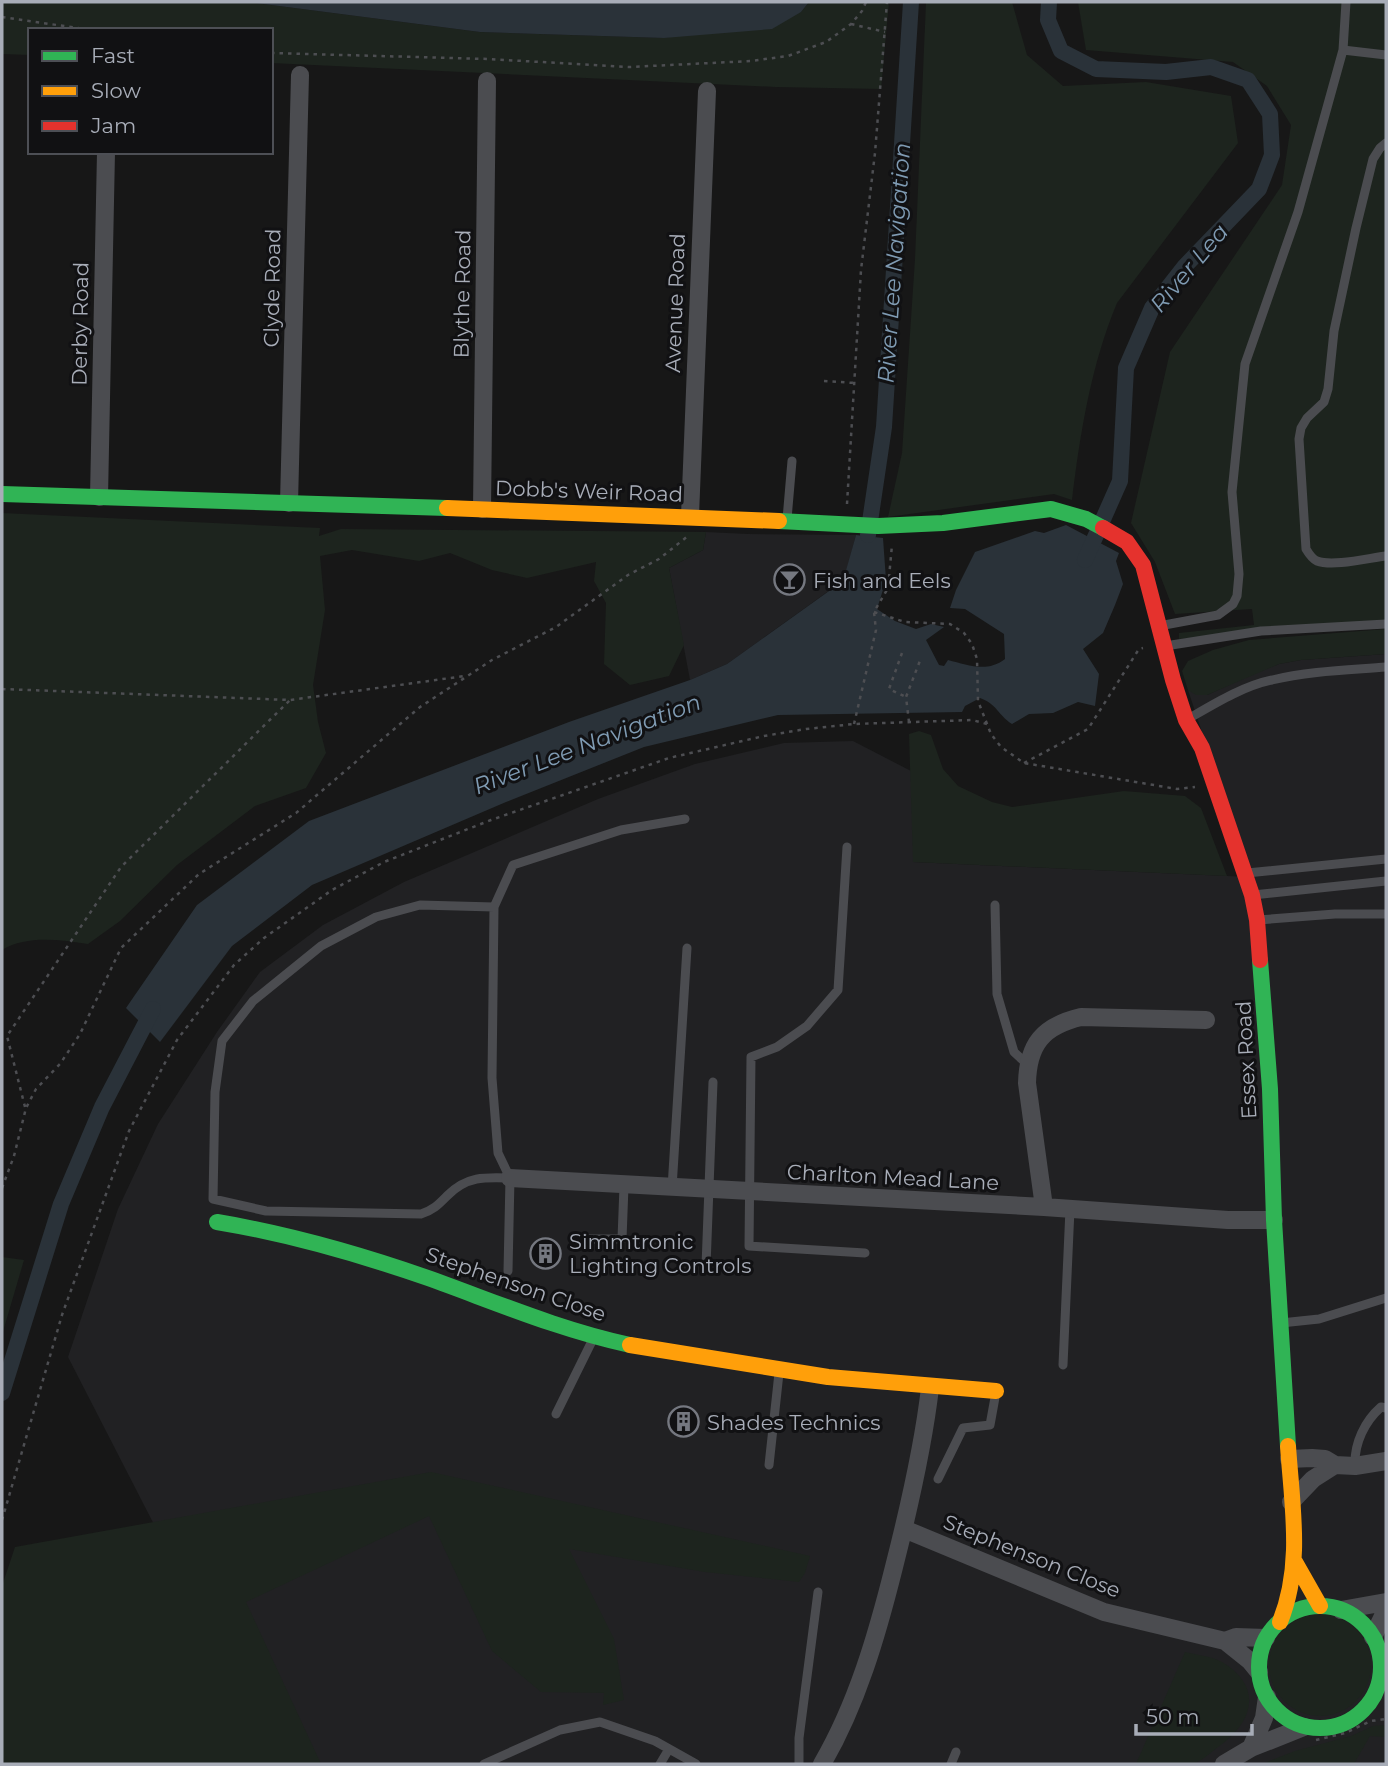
<svg xmlns="http://www.w3.org/2000/svg" width="1388" height="1766" font-family="Montserrat,sans-serif">
<style>
.built{fill:#212123}
.green{fill:#1d241e}
.water{fill:#2a3239}
.lines{fill:none;stroke-linecap:round;stroke-linejoin:round}
.canal{stroke:#2a3239;stroke-width:16}
.path{stroke:#4d4e52;stroke-width:2.5;stroke-dasharray:3.5 5;stroke-linecap:butt}
.lane{stroke:#4b4c50;stroke-width:9}
.street{stroke:#4b4c50;stroke-width:18}
.fast{stroke:#30b455;stroke-width:16}
.slow{stroke:#ff9f0a;stroke-width:16}
.jam{stroke:#e5322d;stroke-width:16}
.labels{text-anchor:middle;dominant-baseline:central;stroke-width:6;stroke-linejoin:round;paint-order:stroke}
.street-label{font-size:21px;fill:#a8adb8;stroke:#111113}
.poi-label{font-size:21px;fill:#a8adb8;stroke:#111113;text-anchor:start}
.water-label{font-size:23px;font-style:italic;fill:#7f9bb3;stroke:#111113}
</style>
<rect width="100%" height="100%" fill="#171717"/>
<path class="built" d="M706 532 748 534 856 535 844 580 727 664 690 680 669 568 703 550Z
M1386 654V1764H277L68 1357 118 1209 158 1124 217 1032 260 972 323 925 404 882 598 799 695 764 784 743 853 741 911 771 914 862 1250 877 1188 690 1207 695 1255 673 1279 664 1301 660Z"/>
<path class="green" d="M2 2H248L480 32 664 38 801 12 809 2H889L881 89 776 87 271 63V30H30V55L2 54Z
M926 2H1012L1027 55 1063 86 1146 82 1231 96 1238 143 1117 303C1091 365 1080 434 1072 500L1054 494 888 517 902 453 915 259Z
M1078 2H1386V622L1179 639V633L1254 625 1252 609 1175 614 1155 562 1131 523 1170 352 1282 185 1291 125 1267 86 1233 62 1086 50Z
M2 513 320 528 319 536 341 529 706 532 703 550 669 568 684 645 669 676 630 685 604 664 606 603 594 581 596 562 527 578 492 570 450 553 419 561 352 550 320 556 325 610 313 685 318 722 326 753 306 788 255 806 177 865 120 921 88 944C60 940 27 935 2 950Z
M1386 629V654L1301 660 1279 664 1207 695H1196L1188 690 1182 671 1188 661 1213 650 1249 640Z
M919 731 931 735 943 769 958 786 992 802 1012 807 1124 791 1185 796 1201 808 1227 876 913 862 909 734Z
M2 1257 24 1260 2 1335Z
M431 1472 810 1556 805 1573 799 1582 705 1572 569 1549 614 1639 624 1700 603 1705 604 1693 541 1692 492 1651 429 1516 246 1602 321 1764H4L2 1751V1586L15 1547Z
M1269 1665a51 51 0 1 1 102 0a51 51 0 1 1-102 0Z
M1185 1652C1197 1655 1211 1656 1222 1662 1264 1687 1253 1723 1218 1747 1210 1753 1200 1763 1191 1764 1174 1766 1154 1764 1136 1764Z
M1386 1725V1737L1370 1736 1354 1764H1262L1295 1751 1351 1736 1373 1726Z"/>
<path class="water" d="M248 2H809L801 12 772 29 664 38 480 32Z
M1066 525 1119 553 1116 561 1123 584 1115 605 1103 633 1083 649 1099 674 1095 706 1078 702 1053 713 1029 714 1012 724C997 714 997 704 980 698L965 706 962 712 778 715 644 747 506 802 312 885 232 946 160 1042 126 1008 197 905 309 821 569 722 690 680 727 664 843 581 856 535 883 538 886 580 877 609 895 621 916 629 931 624 944 627 926 640 939 665 944 666 948 660C968 665 987 673 1005 659L1004 634 965 609 950 608 956 590 975 552 1035 531 1044 533Z"/>
<g class="lines">
<path class="canal" d="M1049 2 1048 20 1061 51 1096 69 1166 72 1211 67 1248 80 1270 114 1272 155 1259 189 1185 266 1152 308 1126 368 1120 481 1085 560
M868 535 884 427 911 2
M2 1393 61 1204 102 1107 153 1009"/>
<path class="path" d="M2 17 91 30
M851 24 885 32
M271 53 488 59 629 67 751 61 788 56 826 42 851 24 862 11 866 2
M824 381 855 383
M847 504 861 270 875 153 887 2
M874 612 905 622 950 624 964 633 972 644 977 659 978 701 991 734 1001 747 1024 763 1177 789 1195 787
M902 653 889 689 906 697
M2 689 290 700 465 676
M909 722 906 697 921 658
M854 724 876 630 874 612 888 588 892 545
M1024 763 1088 729 1139 649 1143 648
M25 1107 7 1036 121 867 290 700
M2 1188 14 1156 26 1108 36 1089 60 1064 80 1034 121 948 199 874 296 813 420 707 492 660 556 627 628 575 659 559 688 536
M2 1520 62 1315 129 1131 177 1040 234 965 264 938 332 890 384 862 491 820 669 758 764 736 806 729 854 724 972 720 987 724
M1316 1740 1345 1733 1371 1721 1386 1719"/>
<path class="lane" d="M1343 50 1386 55
M1386 143 1380 148 1373 159 1356 228 1334 331 1328 389 1324 402 1307 418 1301 428 1299 439 1306 549C1309 554 1312 559 1317 561 1333 567 1369 558 1386 556
M787 519 792 461
M1159 626 1218 615 1233 604 1237 596 1239 574 1232 492 1245 364 1298 212 1343 50 1346 2
M1165 646 1261 631 1386 624
M1188 719C1214 704 1243 686 1272 680 1309 671 1349 670 1386 667
M847 847 838 990 807 1026 777 1047 751 1057 749 1246 865 1253
M1247 873 1386 859
M1253 895 1386 881
M995 905 997 994 1014 1052 1028 1065
M494 907 420 905 376 917 321 946 253 1001 222 1041 215 1092 213 1199 266 1211 421 1214C434 1210 439 1204 448 1195 467 1176 485 1177 510 1178
M1258 920 1335 914H1386
M672 1188 687 948
M587 1239H622L624 1186
M706 1266 713 1082
M508 1271 510 1178 498 1153 492 1078 494 907 513 865 621 830 685 819
M1281 1323 1319 1319 1386 1298
M1063 1365 1070 1209
M556 1414 594 1337
M769 1465 779 1373
M1355 1466C1354 1443 1365 1421 1381 1407L1386 1408
M938 1479 963 1428 990 1425 996 1392
M484 1764 560 1730 600 1722 655 1741 696 1764
M660 1764 669 1749
M799 1764V1738L818 1592
M951 1764 956 1752"/>
<path class="street" d="M99 497 106 152
M289 503 300 75
M482 509 487 81
M690 516 707 91
M510 1178 1044 1207 1228 1220H1274
M1044 1207 1027 1083C1028 1044 1043 1026 1081 1017L1206 1020
M1289 1459 1312 1458 1325 1459 1335 1465 1355 1466 1386 1461
M1291 1502 1313 1479 1335 1465
M904 1529 1104 1612 1225 1641 1250 1661 1259 1672
M1341 1610 1386 1602
M1373 1637 1386 1610
M1225 1641 1236 1637 1266 1638
M1251 1748 1264 1718 1267 1697
M822 1764C857 1704 877 1635 894 1567 909 1508 923 1448 930 1388
M1224 1764 1251 1748 1304 1727"/>
<path class="fast" d="M2 494 447 508
M779 521 878 526 943 523 1051 509 1086 519 1103 528
M1260 960 1270 1089 1274 1220 1288 1446
M217 1222C289 1234 359 1254 428 1278 495 1302 560 1330 630 1345
M1259 1667a61 61 0 1 1 122 0a61 61 0 1 1-122 0Z"/>
<path class="slow" d="M447 508 779 521
M630 1345 828 1377 996 1391
M1295 1562 1320 1606
M1280 1622C1303 1565 1292 1506 1288 1446"/>
<path class="jam" d="M1103 528 1127 542 1143 565 1173 680 1186 720 1202 748 1252 895 1257 920 1260 960"/>
</g>
<defs>
<symbol id="bar-ring" viewBox="-11 -11 22 22"><circle r="9.5" fill="#111113" stroke="#757880" stroke-width="1.5"/><path d="M-6-5H6L.8 .8V4.5H3.5V6h-7V4.5H-.8V.8Z" fill="#757880"/></symbol>
<symbol id="building-ring" viewBox="-11 -11 22 22"><circle r="9.5" fill="#111113" stroke="#757880" stroke-width="1.5"/><path d="M-4-6H4V6H1V3H-1V6H-4ZM-2.5-4.3h1.7v1.8h-1.7ZM.8-4.3h1.7v1.8H.8ZM-2.5-1h1.7V.8h-1.7ZM.8-1h1.7V.8H.8Z" fill="#757880"/></symbol>
</defs>
<g fill-rule="evenodd">
<use href="#bar-ring" x="772" y="562" width="35" height="35"/>
<use href="#building-ring" x="528" y="1236" width="35" height="35"/>
<use href="#building-ring" x="666" y="1404" width="35" height="35"/>
</g>
<g class="labels">
<g class="street-label">
<text transform="translate(272 288) rotate(-89)">Clyde Road</text>
<text transform="translate(462 294) rotate(-89)">Blythe Road</text>
<text transform="translate(675 303) rotate(-88)">Avenue Road</text>
<text transform="translate(80 324) rotate(-89)">Derby Road</text>
<text transform="translate(589 491) rotate(2)">Dobb's Weir Road</text>
<text transform="translate(1246 1060) rotate(-93)">Essex Road</text>
<text transform="translate(893 1177) rotate(3)">Charlton Mead Lane</text>
<text transform="translate(516 1284) rotate(19)">Stephenson Close</text>
<text transform="translate(1032 1556) rotate(22)">Stephenson Close</text>
</g>
<g class="poi-label">
<text x="813" y="580">Fish and Eels</text>
<text x="569" y="1241">Simmtronic<tspan x="569" dy="24">Lighting Controls</tspan></text>
<text x="707" y="1422">Shades Technics</text>
</g>
<g class="water-label">
<text transform="translate(894 263) rotate(-86)">River Lee Navigation</text>
<text transform="translate(1189 268) rotate(-50)">River Lea</text>
<text transform="translate(587 744) rotate(-21)">River Lee Navigation</text>
</g>
</g>
<rect width="1388" height="1766" fill="none" stroke="#a8adb8" stroke-width="7"/>
<rect x="28" y="28" width="245" height="126" fill="#111113" stroke="#4d4f55" stroke-width="2"/>
<rect x="42" y="51" width="35" height="10" fill="#30b455" stroke="#4d4f55" stroke-width="2"/>
<text x="91" y="63" font-size="21" fill="#a8adb8">Fast</text>
<rect x="42" y="86" width="35" height="10" fill="#ff9f0a" stroke="#4d4f55" stroke-width="2"/>
<text x="91" y="98" font-size="21" fill="#a8adb8">Slow</text>
<rect x="42" y="121" width="35" height="10" fill="#e5322d" stroke="#4d4f55" stroke-width="2"/>
<text x="91" y="133" font-size="21" fill="#a8adb8">Jam</text>
<path d="M1136 1724v10h116v-10" fill="none" stroke="#a8adb8" stroke-width="3.5"/>
<text x="1146" y="1724" font-size="21" fill="#a8adb8" stroke="#111113" stroke-width="5" paint-order="stroke">50 m</text>
</svg>
